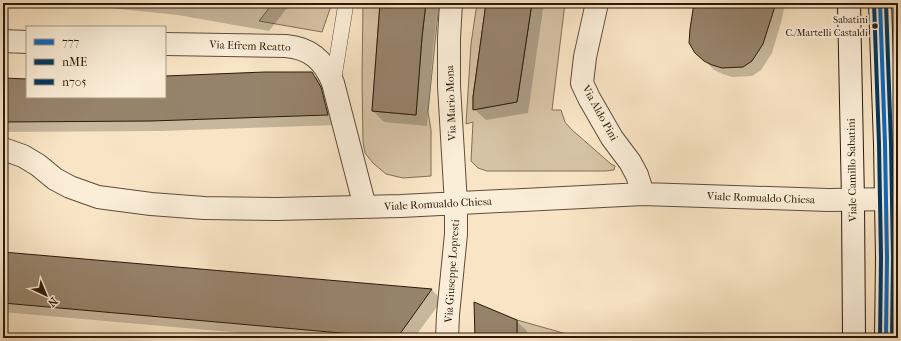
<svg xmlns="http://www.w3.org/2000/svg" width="901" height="341" font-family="'IM FELL French Canon',serif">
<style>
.green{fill:#d6c2a5;stroke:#816e58}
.shadow{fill:#0003}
.building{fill:#97836b;stroke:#2c190a}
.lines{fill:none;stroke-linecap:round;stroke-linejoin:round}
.lane-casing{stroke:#5f4c39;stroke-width:16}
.street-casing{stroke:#5f4c39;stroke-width:24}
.secondary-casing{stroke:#2c190a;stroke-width:24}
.lane{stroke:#fbeed9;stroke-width:15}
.street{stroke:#fbeed9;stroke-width:22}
.secondary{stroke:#fbeed9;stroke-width:22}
.bus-1-casing{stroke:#fbeed9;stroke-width:7}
.bus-2-casing{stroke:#fbeed9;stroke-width:7}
.bus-3-casing{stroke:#fbeed9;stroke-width:7}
.bus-1{stroke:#0c69bf;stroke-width:4}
.bus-2{stroke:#00365f;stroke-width:4}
.bus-3{stroke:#00365f;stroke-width:4}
.bus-dot{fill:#2c190a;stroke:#fbeed9;stroke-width:1.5}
.labels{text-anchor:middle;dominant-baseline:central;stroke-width:4;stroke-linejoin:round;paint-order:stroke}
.bus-label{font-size:10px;fill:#2c190a;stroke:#fbeed9;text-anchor:end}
.street-label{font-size:11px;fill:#2c190a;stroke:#fbeed9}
</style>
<rect width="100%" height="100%" fill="#f9e5c5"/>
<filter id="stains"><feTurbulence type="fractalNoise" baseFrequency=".005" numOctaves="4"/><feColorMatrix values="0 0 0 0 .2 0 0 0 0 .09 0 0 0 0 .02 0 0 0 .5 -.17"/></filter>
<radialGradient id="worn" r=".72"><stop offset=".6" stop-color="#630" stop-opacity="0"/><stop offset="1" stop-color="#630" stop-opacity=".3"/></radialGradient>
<path class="green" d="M273 3H332L322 32 259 21Z
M363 3H380L372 111 416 115 422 37 426 3H439L428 112 431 130V176L403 178 386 174 373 163 365 153 363 142 362 79Z
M477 3H486L473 97V109L517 102 532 3H565L552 110H561L565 122 571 129 611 164 615 166 614 170 606 171H487L478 168 471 161 473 122 466 124 471 44Z
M517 320 581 338H517Z"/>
<path class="shadow" d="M40 3H291L269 31 178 15 91 6Z
M381 3H438L433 49 427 126 384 122 373 111Z
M487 3H544L540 30 528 113 486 120 474 109Z
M695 3H785L782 19 772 53 761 70 752 76 732 77 723 74 714 70 696 52Z
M312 73 322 83 338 125 161 131 3 132V79L27 80V97H165V77Z
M3 253 432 290 442 300 414 338H299L3 312Z
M516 321 527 331V338H476Z"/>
<path class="building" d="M380 3H426L422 37 416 115 372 111Z
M486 3H532L517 102 473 110V97Z
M694 3H776L763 44 752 61 743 67 722 68 712 65 704 61 695 53 689 43 690 29Z
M265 72H312L321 87 328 115 151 121 3 122V78L27 79V97H165V76Z
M3 252 432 289 397 338 3 303Z
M474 302 517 320V338H475Z"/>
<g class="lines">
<defs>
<path id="lane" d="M333 83 346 3"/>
<path id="street" d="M597 3 585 57 582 83 589 98 612 138 630 162 637 175 643 194
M3 41 27 42
M165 44 286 46C310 48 324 60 333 83L365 207
M3 149 23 156 38 165 55 179 70 187 98 197 151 204 204 208 277 209 401 206 643 194 828 200 898 199
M447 338 448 315 456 234V204L449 86V38L451 3"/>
<path id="secondary" d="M849 3 853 200 854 338
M880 3 885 144 887 258 886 338"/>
</defs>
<use href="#lane" class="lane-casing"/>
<use href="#street" class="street-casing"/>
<use href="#secondary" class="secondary-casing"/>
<use href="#lane" class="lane"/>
<use href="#street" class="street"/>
<use href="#secondary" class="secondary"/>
<defs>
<path id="bus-1" d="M880 3 885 144 887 258 886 338"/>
<path id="bus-2" d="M874 3 879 144 881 258 880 338"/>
<path id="bus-3" d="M886 3 891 144 893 258 892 338"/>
</defs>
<use href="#bus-1" class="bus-1-casing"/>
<use href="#bus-2" class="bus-2-casing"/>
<use href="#bus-3" class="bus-3-casing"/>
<use href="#bus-1" class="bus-1"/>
<use href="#bus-2" class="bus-2"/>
<use href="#bus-3" class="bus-3"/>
</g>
<circle class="bus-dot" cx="875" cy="26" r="3.5"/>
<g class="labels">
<g class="bus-label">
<text x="868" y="20">Sabatini<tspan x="868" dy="13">C./Martelli Castaldi</tspan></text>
</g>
<g class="street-label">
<text transform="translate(250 46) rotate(2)">Via Efrem Reatto</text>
<text transform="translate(451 103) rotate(-92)">Via Mario Mona</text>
<text transform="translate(600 113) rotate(61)">Via Aldo Pini</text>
<text transform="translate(852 170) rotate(-91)">Viale Camillo Sabatini</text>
<text transform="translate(761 198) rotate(2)">Viale Romualdo Chiesa</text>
<text transform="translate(438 204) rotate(-3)">Viale Romualdo Chiesa</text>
<text transform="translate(452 271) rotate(-86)">Via Giuseppe Lopresti</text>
</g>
</g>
<rect width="901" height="341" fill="none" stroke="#f9e5c5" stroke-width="16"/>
<rect x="4" y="4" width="893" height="333" fill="none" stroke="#2c190a" stroke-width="2"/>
<rect x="8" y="8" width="885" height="325" fill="none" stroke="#2c190a"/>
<rect x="26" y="26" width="140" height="72" fill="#fbeed9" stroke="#a89986"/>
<rect x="34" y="39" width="20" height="6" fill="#0c69bf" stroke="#a89986"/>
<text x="62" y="46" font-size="12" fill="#2c190a">777</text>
<rect x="34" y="59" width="20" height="6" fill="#00365f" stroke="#a89986"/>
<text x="62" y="66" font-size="12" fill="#2c190a">nME</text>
<rect x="34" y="79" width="20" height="6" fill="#00365f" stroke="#a89986"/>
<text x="62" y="86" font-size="12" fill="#2c190a">n705</text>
<g transform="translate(46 295) rotate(136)" stroke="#fbeed9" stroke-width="3" paint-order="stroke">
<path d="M0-3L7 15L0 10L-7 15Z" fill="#2c190a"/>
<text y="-6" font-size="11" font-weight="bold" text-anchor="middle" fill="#2c190a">N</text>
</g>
<rect width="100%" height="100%" filter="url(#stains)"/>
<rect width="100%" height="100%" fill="url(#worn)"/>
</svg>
